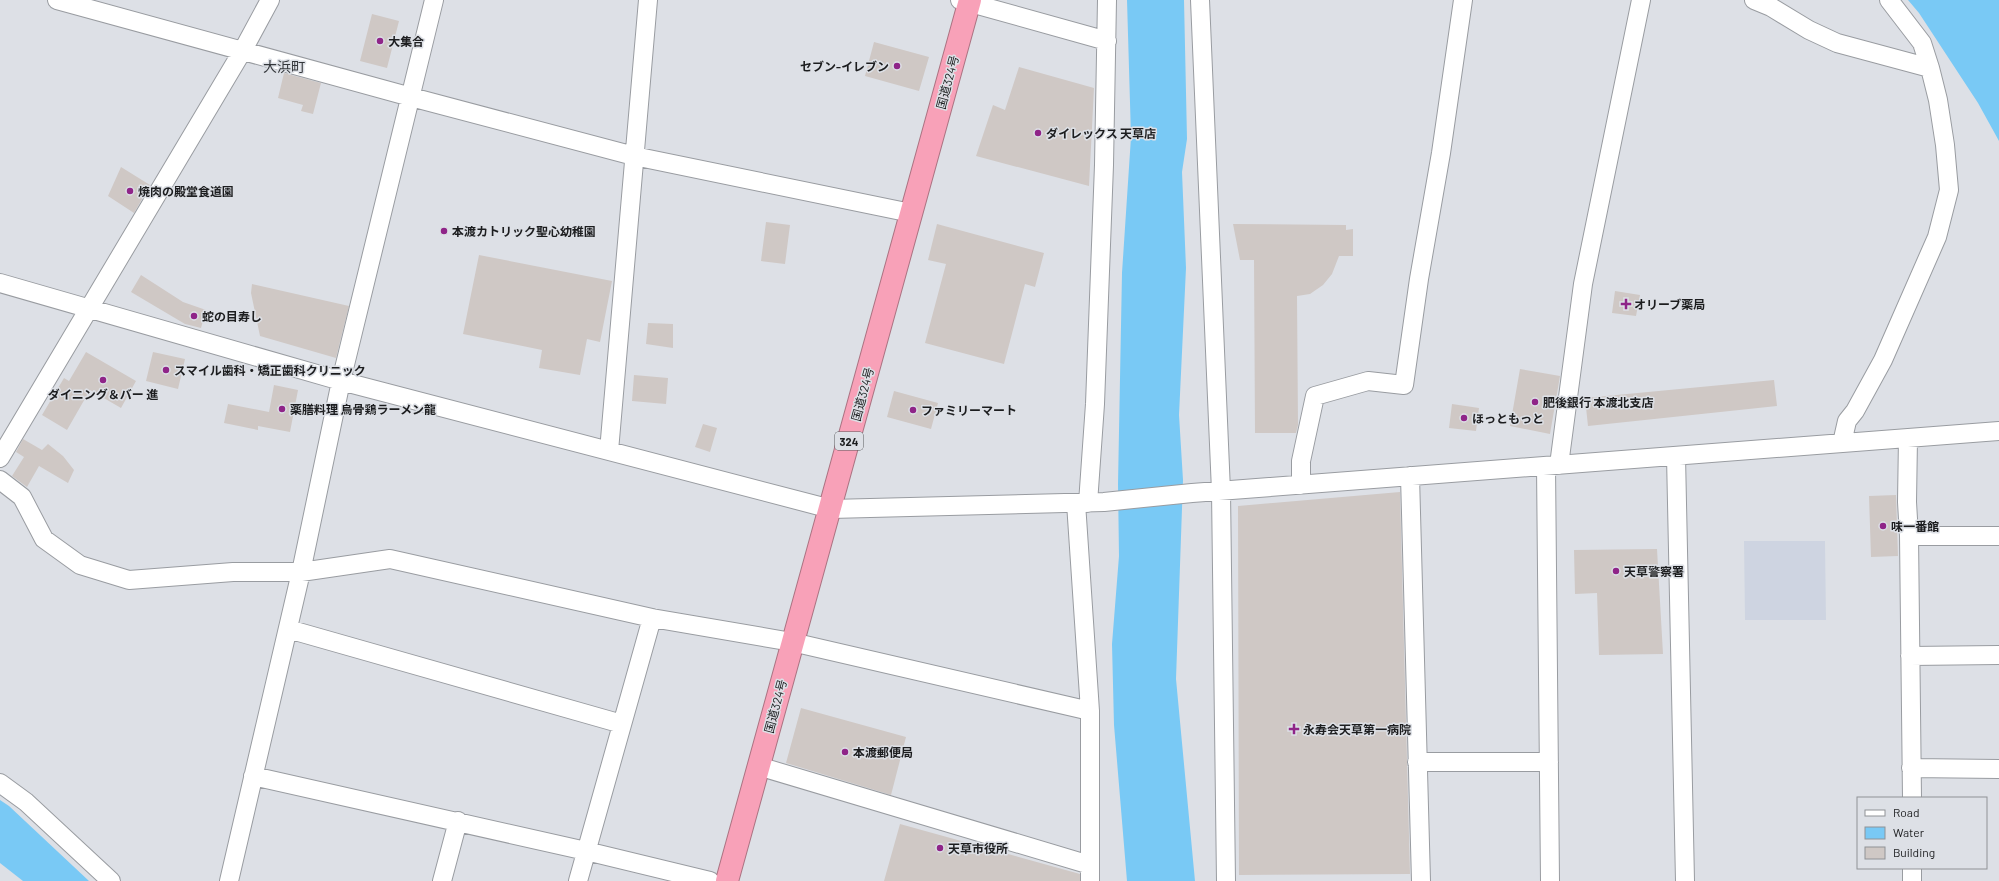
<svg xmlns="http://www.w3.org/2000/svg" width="1999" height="881" font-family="Barlow,'Noto Sans JP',sans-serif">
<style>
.built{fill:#ced4e1}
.water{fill:#79c9f5}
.building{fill:#cfc8c5}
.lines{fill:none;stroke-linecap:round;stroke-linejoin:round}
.minor-casing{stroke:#999ca1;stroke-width:20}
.highway-casing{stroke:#ab7382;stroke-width:24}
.minor{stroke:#fff;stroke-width:18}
.highway{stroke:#f8a1b8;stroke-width:22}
.poi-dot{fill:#8f2488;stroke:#dde0e6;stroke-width:1.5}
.labels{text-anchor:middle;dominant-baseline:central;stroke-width:3;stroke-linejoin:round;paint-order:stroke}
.shield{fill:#dde0e6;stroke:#56585b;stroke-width:1}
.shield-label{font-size:11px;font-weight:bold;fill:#1c1d1f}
.poi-label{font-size:12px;font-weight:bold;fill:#1c1d1f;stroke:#dde0e6;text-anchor:start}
.street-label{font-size:12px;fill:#1c1d1f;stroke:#dde0e6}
.quarter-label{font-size:14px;fill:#34373b;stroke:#dde0e6}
</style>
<rect width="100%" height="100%" fill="#dde0e6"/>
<path class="built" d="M1744 541H1825L1826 620H1745Z"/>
<path class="water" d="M1127 0H1184L1187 139 1182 172 1186 268 1179 415 1183 480 1176 679 1195 881H1127L1114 725 1112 644 1119 556 1118 484 1122 273 1131 137Z
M1908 0H1999V141L1978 103 1919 13Z
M0 800 9 806 89 881H23L0 863Z"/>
<path class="building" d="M372 14 399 21 387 68 360 61Z
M874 42 929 57 919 91 865 76Z
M1019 67 1094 88 1089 186 976 156 993 105 1005 110Z
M284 73 321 83 313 114 301 111 303 105 278 98Z
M121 167 150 185 134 213 108 196Z
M766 222 790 225 785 264 761 261Z
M937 224 1044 253 1035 287 1025 284 1004 364 925 343 946 264 928 260Z
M1233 224 1346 225V230L1353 229V256H1339L1332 274 1323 285 1310 294 1297 296 1298 425 1296 433H1255L1254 260H1240Z
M479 255 612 281 600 342 587 339 580 375 539 368 542 350 463 334Z
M141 275 183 302 206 310 201 328 185 324 131 292Z
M252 284 349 306 336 358 260 336 251 293Z
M1615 291 1640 295 1636 316 1612 313Z
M648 323 673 324V348L646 344Z
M86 352 136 381 121 408 90 390 67 430 42 415 64 378 69 381Z
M153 352 185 359 178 389 146 381Z
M1520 369 1560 376 1550 434 1510 426Z
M634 375 668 378 666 404 632 401Z
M1774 380 1777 406 1588 426 1585 398Z
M274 385 298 390 290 432 258 426V430L224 423 228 404 269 412Z
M894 391 938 403 931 429 887 417Z
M1452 404 1479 408 1476 431 1449 428Z
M703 424 717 428 710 452 695 447Z
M23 439 42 450 48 444 63 456 74 470 68 483 39 466 27 487 12 476 24 457 16 452Z
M1400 492 1410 874 1239 875 1238 506Z
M1896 495 1898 556 1871 557 1869 496Z
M1657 549 1663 654 1599 655 1597 593 1575 594 1574 550Z
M801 708 906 737 891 795 786 763Z
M900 824 1080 874V881H884Z"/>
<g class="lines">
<defs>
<path id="minor" d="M57 0 411 97 634 156 911 213
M960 0 1107 41
M1200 0 1221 491 1226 881
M1754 0 1771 7 1809 30 1837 43 1930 68
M0 283 341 381 831 509 1104 502 1192 493 1999 431
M1908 438 1907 502 1909 536 1912 798
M1842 443 1847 421 1855 411 1883 360 1937 237 1949 190 1945 145 1938 100 1930 68 1922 43 1889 0
M609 451 648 0
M1676 456 1685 881
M0 458 243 50 270 0
M1559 465 1583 284 1641 0
M1546 466 1550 881
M1410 476 1421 881
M0 480 22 497 44 539 80 565 129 580 233 572H301L390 559 652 618 792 642 1090 711
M1301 485V461L1315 396 1368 381 1404 385 1419 279 1441 153 1463 0
M1076 503 1090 711V881
M1088 503 1095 404 1104 165 1107 0
M1909 536H1999
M288 629 622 724
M1910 656 1999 655
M1417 762H1549
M758 766 1090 865
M1911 768 1999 769
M253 776 586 851 710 881
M0 783 26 802 111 881
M1912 868V881
M229 881 301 572 341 381 434 0
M442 881 458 821
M578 881 652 618"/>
<path id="highway" d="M727 881 970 0"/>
</defs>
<use href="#minor" class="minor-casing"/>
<use href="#highway" class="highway-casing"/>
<use href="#minor" class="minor"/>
<use href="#highway" class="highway"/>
</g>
<g class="poi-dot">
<circle cx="380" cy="41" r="4"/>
<circle cx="897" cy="66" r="4"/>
<circle cx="1038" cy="133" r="4"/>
<circle cx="130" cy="191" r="4"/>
<circle cx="444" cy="231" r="4"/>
<path d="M1624 298h4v4h4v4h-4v4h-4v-4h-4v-4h4z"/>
<circle cx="194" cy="316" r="4"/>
<circle cx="166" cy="370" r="4"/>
<circle cx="103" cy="380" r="4"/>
<circle cx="1535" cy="402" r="4"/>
<circle cx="282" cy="409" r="4"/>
<circle cx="913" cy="410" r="4"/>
<circle cx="1464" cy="418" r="4"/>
<circle cx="1883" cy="526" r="4"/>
<circle cx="1616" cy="571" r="4"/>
<path d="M1292 723h4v4h4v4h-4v4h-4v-4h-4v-4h4z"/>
<circle cx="845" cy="752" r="4"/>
<circle cx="940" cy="848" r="4"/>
</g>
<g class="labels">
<rect class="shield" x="835" y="432" width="28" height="18" rx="3"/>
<g class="shield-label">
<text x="849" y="441">324</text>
</g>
<g class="poi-label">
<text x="388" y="41">大集合</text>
<text x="889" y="66" text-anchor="end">セブン-イレブン</text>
<text x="1046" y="133">ダイレックス 天草店</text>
<text x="138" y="191">焼肉の殿堂食道園</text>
<text x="452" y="231">本渡カトリック聖心幼稚園</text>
<text x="1634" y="304">オリーブ薬局</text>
<text x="202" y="316">蛇の目寿し</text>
<text x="174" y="370">スマイル歯科・矯正歯科クリニック</text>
<text x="103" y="394" text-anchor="middle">ダイニング＆バー 進</text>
<text x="1543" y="402">肥後銀行 本渡北支店</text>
<text x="290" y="409">薬膳料理 烏骨鶏ラーメン龍</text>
<text x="921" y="410">ファミリーマート</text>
<text x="1472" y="418">ほっともっと</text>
<text x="1891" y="526">味一番館</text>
<text x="1624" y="571">天草警察署</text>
<text x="1303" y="729">永寿会天草第一病院</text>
<text x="853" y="752">本渡郵便局</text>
<text x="948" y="848">天草市役所</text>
</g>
<g class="street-label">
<text transform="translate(947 82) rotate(-75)">国道324号</text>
<text transform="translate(862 394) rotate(-75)">国道324号</text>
<text transform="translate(775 706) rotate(-75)">国道324号</text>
</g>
<g class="quarter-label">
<text x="284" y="66">大浜町</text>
</g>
</g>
<rect x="1857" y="797" width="130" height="72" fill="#dde0e6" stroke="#909296"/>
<rect x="1865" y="810" width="20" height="6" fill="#ffffff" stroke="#909296"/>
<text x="1893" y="817" font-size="12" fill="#1c1d1f">Road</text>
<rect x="1865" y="827" width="20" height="12" fill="#79c9f5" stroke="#909296"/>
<text x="1893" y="837" font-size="12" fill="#1c1d1f">Water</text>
<rect x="1865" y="847" width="20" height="12" fill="#cfc8c5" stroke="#909296"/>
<text x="1893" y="857" font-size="12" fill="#1c1d1f">Building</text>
</svg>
